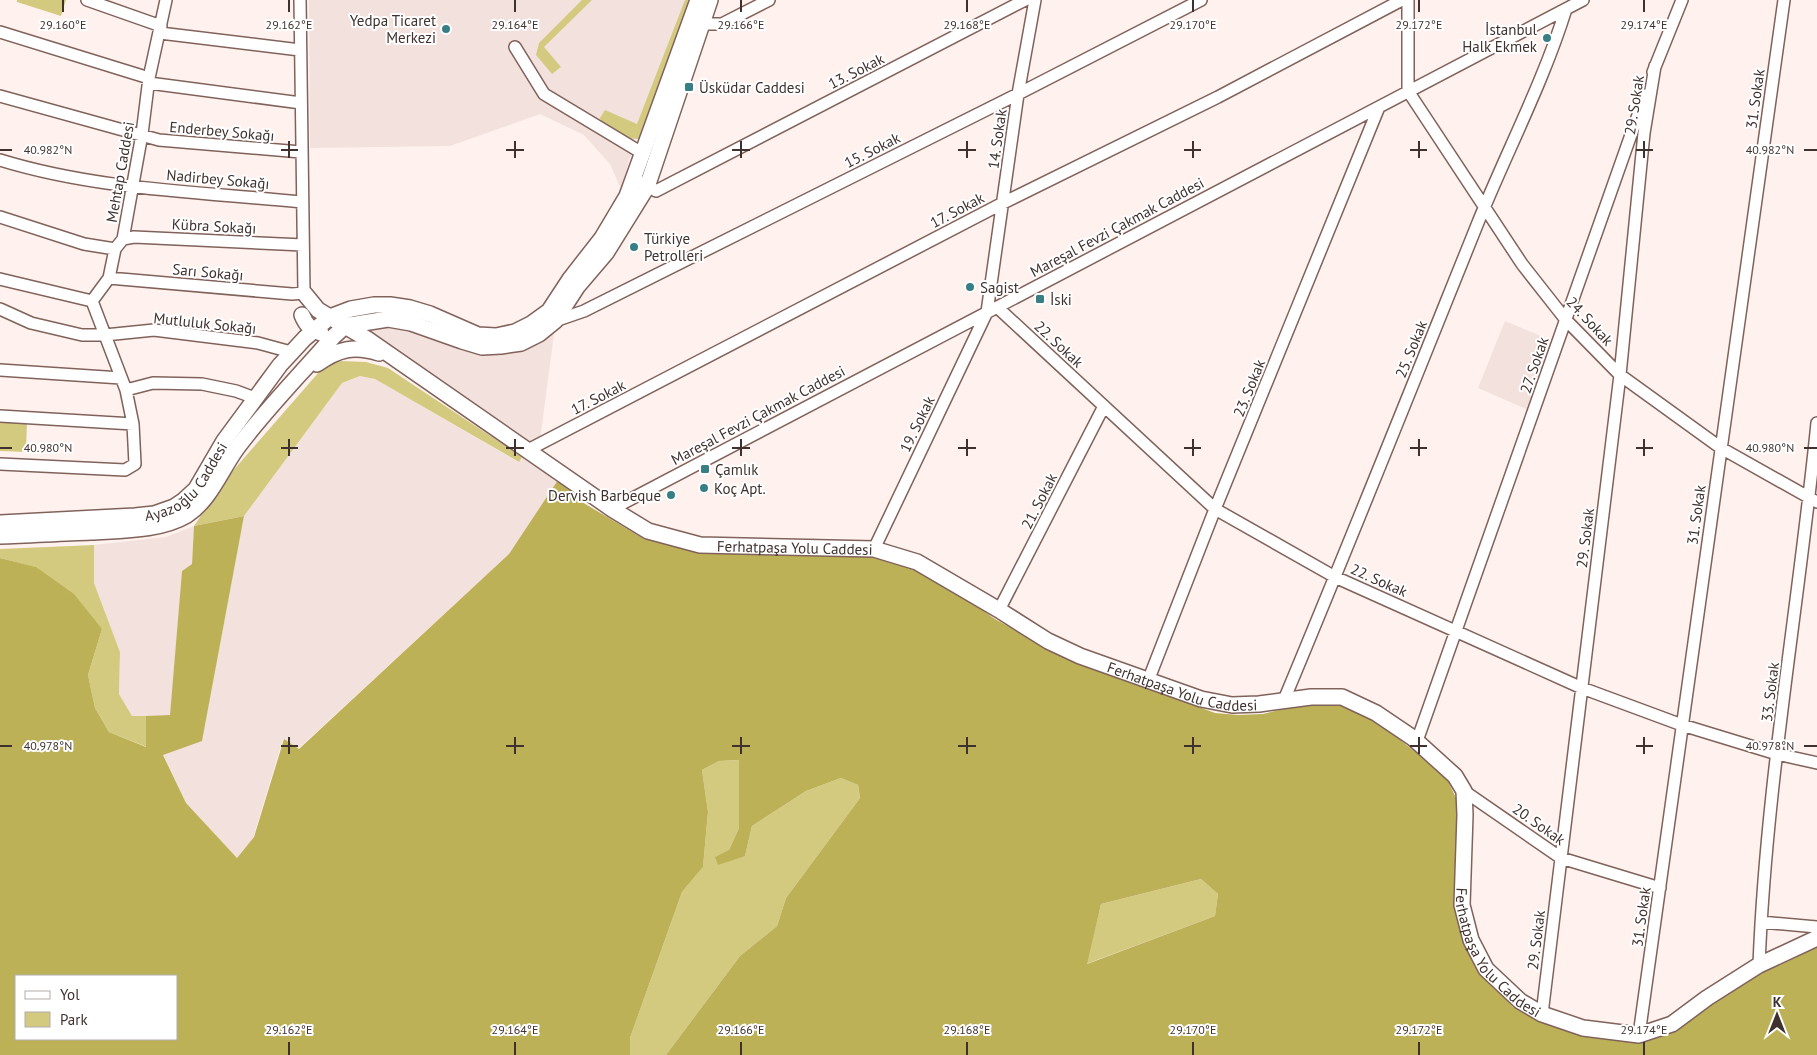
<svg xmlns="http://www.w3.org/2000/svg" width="1817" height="1055" font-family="'PT Sans',sans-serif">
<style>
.built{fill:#f3e1dd}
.green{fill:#d3ca80}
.forest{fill:#bdb158;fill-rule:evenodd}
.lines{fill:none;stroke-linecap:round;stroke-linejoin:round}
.minor-casing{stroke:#80625b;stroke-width:14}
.major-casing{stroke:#80625b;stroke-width:18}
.minor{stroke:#fff;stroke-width:11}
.major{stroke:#fff;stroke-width:15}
.ticks{fill:none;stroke:#3f312e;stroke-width:2}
.poi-dot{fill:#377f85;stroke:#fff;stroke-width:2}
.labels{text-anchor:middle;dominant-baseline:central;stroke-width:4;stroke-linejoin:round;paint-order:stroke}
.poi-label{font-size:15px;fill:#3f312e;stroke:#fff;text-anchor:start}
.street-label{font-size:15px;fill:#3f312e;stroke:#fff}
.ticks-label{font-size:12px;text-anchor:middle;fill:#3f312e;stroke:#fff;stroke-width:4;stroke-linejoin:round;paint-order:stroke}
</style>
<rect width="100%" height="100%" fill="#fff1ed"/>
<path class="built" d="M309 0H689L638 129 621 189 610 164 584 135 540 114 450 146 310 148Z
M1505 321 1553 341 1528 410 1478 388Z
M389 325 412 328 475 352 496 354 518 349 555 326 539 448 379 347 368 332 371 327Z
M360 376 375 379 518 462 522 457 558 480 509 554 298 749 283 739 253 838 237 858 186 803 163 754 202 740 244 516 342 383Z
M194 526 192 564 182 571 170 716H132L119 694 120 652 94 583V545L166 537Z"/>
<path class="green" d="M17 0H66L61 16 17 2Z
M582 0H592L544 47 561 67 552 74 536 55 539 43Z
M685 0H693L643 140 630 138 601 121 600 118 605 110 637 124Z
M341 361 366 362 388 368 522 457 519 462 375 379 360 376 342 383 244 516 194 526 224 481 319 372 326 365Z
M0 421 27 422 26 452 0 451Z
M94 545V583L120 652 119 694 132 716H146L147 747 109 732 95 708 88 675 102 629 35 567 0 558V549Z
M740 760 739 828 729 850 745 856 752 826 806 791 841 778 858 785 860 798 786 898 777 926 740 956 666 1055H630V1038L682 892 703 867 708 812 702 770 719 761Z
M1201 879 1218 894 1215 916 1086 964 1101 904Z"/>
<path class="forest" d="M558 480 582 502 644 539 698 551 847 553 874 557 920 572 972 603 995 619 1044 646 1101 671 1215 713 1238 715 1263 714 1294 706 1342 703 1373 718 1434 767 1448 781 1456 798 1459 815 1476 967 1513 1007 1532 1015 1590 1035 1640 1043 1679 1027 1758 971 1817 945V1055H666L740 956 777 926 786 898 860 798 858 785 841 778 806 791 752 826 745 856 718 865 715 857 729 850 739 828V760L719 761 702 770 708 812 703 867 682 892 630 1038V1055H0V558L36 567 74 594 102 629 88 675 95 708 109 732 146 747V716L170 715 182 571 192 564 194 526 244 516 202 741 163 755 186 803 237 858 254 837 284 739 299 749 509 554ZM1201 879 1218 894 1215 916 1087 964 1101 904ZM16 976H176V1039H16Z"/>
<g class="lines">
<defs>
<path id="minor" d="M87 0 161 26
M1408 0V91L1522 264 1566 320 1620 375 1721 448 1817 502
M701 24H722L769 0
M0 32 149 78
M160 33 300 50
M515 47 544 94 642 153
M1653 72 1682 0
M149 83 301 103
M0 96 159 140 301 152
M0 160C97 190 202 192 302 202
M641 182 656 191 1025 0
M0 217 84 244 115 249
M123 239 134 237 303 245
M109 278 292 294 304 293 300 0
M0 279 92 301
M997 307 1215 509 1335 577 1582 688 1682 725 1777 754 1817 763
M0 309 31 323 82 335H105L154 330 258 343 291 352
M555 321 584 311 1018 94 1201 0
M0 370 121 378
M126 390 153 383 202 384 236 391 255 398
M0 416 133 424
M528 450 1003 203 1218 97 1402 0
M0 464 125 470 135 464 133 424 126 390 92 301 109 278 115 249 123 239 142 134 149 78 166 0
M612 509 1583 0
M874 549 987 312 1018 94 1035 0
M999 610 1104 406
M1148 681 1215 509 1379 107
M1284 700C1350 542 1413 384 1477 225 1506 153 1543 83 1566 9
M1417 741 1645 95
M1464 791 1561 858 1660 888
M1761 922 1817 927
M1759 965C1766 784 1799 604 1817 423
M1542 1014 1620 375 1644 133 1655 66
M1639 1035 1784 0"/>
<g id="major">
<path id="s1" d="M304 293 318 310 367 339 612 509 648 531 700 545 874 549 917 562 999 610 1048 641 1080 656 1201 699 1232 705 1259 704 1311 697H1342L1376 713 1413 738 1455 776 1464 791 1465 815 1462 905 1471 940 1486 969 1520 1001 1542 1014 1583 1028 1639 1035 1672 1024 1707 998 1759 965 1817 938"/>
<path d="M302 315C306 325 311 330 321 333"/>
<path d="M317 364C338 349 354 345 379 353"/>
<path id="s2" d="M0 523 135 516 154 514 174 507 183 501 196 489 224 441 280 365 305 338 330 317 351 309 374 305H390L410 308 430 314 478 335 496 336 515 332 531 324 549 311 570 279 602 238 627 196 698 0"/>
<path d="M0 536C30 535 61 533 91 532 121 530 160 531 187 515 210 500 221 470 237 448 266 409 301 374 333 337L344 327 350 325 388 319 411 323 462 341 482 347 501 346 521 343 539 334 555 321 577 287 606 253 647 187 710 0"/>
</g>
</defs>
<use href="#minor" class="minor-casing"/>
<use href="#major" class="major-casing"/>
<use href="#minor" class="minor"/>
<use href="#major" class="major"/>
</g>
<path class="ticks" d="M63 0V12M289 0V12M515 0V12M741 0V12M967 0V12M1193 0V12M1419 0V12M1644 0V12M289 141V158M515 141V158M741 141V158M967 141V158M1193 141V158M1419 141V158M1644 141V158M0 150H12M281 150H298M506 150H524M732 150H750M958 150H976M1184 150H1201M1410 150H1427M1636 150H1653M1804 150H1817M289 439V456M515 439V456M741 439V456M967 439V456M1193 439V456M1419 439V456M1644 439V456M0 448H12M281 448H298M506 448H524M732 448H750M958 448H976M1184 448H1201M1410 448H1427M1636 448H1653M1804 448H1817M289 737V754M515 737V754M741 737V754M967 737V754M1193 737V754M1419 737V754M1644 737V754M0 746H12M281 746H298M506 746H524M732 746H750M958 746H976M1184 746H1201M1410 746H1427M1636 746H1653M1804 746H1817M289 1042V1055M515 1042V1055M741 1042V1055M967 1042V1055M1193 1042V1055M1419 1042V1055M1644 1042V1055"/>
<g class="poi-dot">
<circle cx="446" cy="29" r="5"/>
<circle cx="1547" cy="38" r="5"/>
<rect x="684" y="82" width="10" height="10" rx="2.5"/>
<circle cx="634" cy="247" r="5"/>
<circle cx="970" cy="287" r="5"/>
<rect x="1035" y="294" width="10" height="10" rx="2.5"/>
<rect x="700" y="464" width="10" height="10" rx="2.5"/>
<circle cx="704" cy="488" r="5"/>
<circle cx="671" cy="495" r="5"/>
</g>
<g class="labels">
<g class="poi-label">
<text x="436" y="20" text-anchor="end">Yedpa Ticaret<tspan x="436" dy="17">Merkezi</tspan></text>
<text x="1537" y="29" text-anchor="end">İstanbul<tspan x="1537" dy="17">Halk Ekmek</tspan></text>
<text x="699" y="87">Üsküdar Caddesi</text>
<text x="644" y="238">Türkiye<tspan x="644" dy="17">Petrolleri</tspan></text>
<text x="980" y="287">Sagist</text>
<text x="1050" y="299">İski</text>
<text x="715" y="469">Çamlık</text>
<text x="714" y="488">Koç Apt.</text>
<text x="661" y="495" text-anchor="end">Dervish Barbeque</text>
</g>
<g class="street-label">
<text transform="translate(856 71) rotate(-27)">13. Sokak</text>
<text transform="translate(1755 99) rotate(-82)">31. Sokak</text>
<text transform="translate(1634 105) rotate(-81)">29. Sokak</text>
<text transform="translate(222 131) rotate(5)">Enderbey Sokağı</text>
<text transform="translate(997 139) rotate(-82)">14. Sokak</text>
<text transform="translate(872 150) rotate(-27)">15. Sokak</text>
<text transform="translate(120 172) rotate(-80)">Mehtap Caddesi</text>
<text transform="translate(218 179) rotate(5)">Nadirbey Sokağı</text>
<text transform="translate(957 210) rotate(-28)">17. Sokak</text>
<text transform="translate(214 226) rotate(3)">Kübra Sokağı</text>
<text transform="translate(1117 227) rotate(-28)">Mareşal Fevzi Çakmak Caddesi</text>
<text transform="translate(208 272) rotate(5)">Sarı Sokağı</text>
<text transform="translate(1590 321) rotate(47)">24. Sokak</text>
<text transform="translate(205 323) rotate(6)">Mutluluk Sokağı</text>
<text transform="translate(1059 344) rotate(43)">22. Sokak</text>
<text transform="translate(1411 349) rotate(-68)">25. Sokak</text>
<text transform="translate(1534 365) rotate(-71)">27. Sokak</text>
<text transform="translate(1249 388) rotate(-68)">23. Sokak</text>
<text transform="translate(598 397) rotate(-27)">17. Sokak</text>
<text transform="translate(758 415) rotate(-28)">Mareşal Fevzi Çakmak Caddesi</text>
<text transform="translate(917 424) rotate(-64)">19. Sokak</text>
<text stroke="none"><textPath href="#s2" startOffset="201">Ayazoğlu Caddesi</textPath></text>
<text transform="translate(1039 501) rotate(-63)">21. Sokak</text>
<text transform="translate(1696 515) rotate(-82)">31. Sokak</text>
<text transform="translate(1585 538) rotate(-83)">29. Sokak</text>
<text stroke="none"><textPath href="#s1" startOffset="568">Ferhatpaşa Yolu Caddesi</textPath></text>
<text transform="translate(1379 580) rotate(24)">22. Sokak</text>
<text stroke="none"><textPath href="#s1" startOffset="988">Ferhatpaşa Yolu Caddesi</textPath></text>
<text transform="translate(1770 692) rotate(-83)">33. Sokak</text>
<text transform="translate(1539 824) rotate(35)">20. Sokak</text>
<text transform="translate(1641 917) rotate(-82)">31. Sokak</text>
<text transform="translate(1536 940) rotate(-83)">29. Sokak</text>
<text stroke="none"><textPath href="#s1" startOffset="1482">Ferhatpaşa Yolu Caddesi</textPath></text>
</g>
</g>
<g class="ticks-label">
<text x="63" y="29">29.160°E</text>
<text x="289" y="29">29.162°E</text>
<text x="515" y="29">29.164°E</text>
<text x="741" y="29">29.166°E</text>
<text x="967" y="29">29.168°E</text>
<text x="1193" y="29">29.170°E</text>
<text x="1419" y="29">29.172°E</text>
<text x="1644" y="29">29.174°E</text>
<text x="48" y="154">40.982°N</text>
<text x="1770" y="154">40.982°N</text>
<text x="48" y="452">40.980°N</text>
<text x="1770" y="452">40.980°N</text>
<text x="48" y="750">40.978°N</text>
<text x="1770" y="750">40.978°N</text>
<text x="289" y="1034">29.162°E</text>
<text x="515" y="1034">29.164°E</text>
<text x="741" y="1034">29.166°E</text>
<text x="967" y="1034">29.168°E</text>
<text x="1193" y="1034">29.170°E</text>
<text x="1419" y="1034">29.172°E</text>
<text x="1644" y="1034">29.174°E</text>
</g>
<rect x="15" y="975" width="162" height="65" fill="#ffffff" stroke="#b2adab"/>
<rect x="25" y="991" width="25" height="8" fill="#ffffff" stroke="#b2adab"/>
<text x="60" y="1000" font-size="15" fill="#3f312e">Yol</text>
<rect x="25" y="1012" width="25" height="15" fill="#d3ca80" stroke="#b2adab"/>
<text x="60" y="1025" font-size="15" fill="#3f312e">Park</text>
<g transform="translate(1777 1015)" stroke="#ffffff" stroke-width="4" paint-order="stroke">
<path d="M0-4L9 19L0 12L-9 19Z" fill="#3f312e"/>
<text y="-8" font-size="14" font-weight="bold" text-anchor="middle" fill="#3f312e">K</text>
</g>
</svg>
